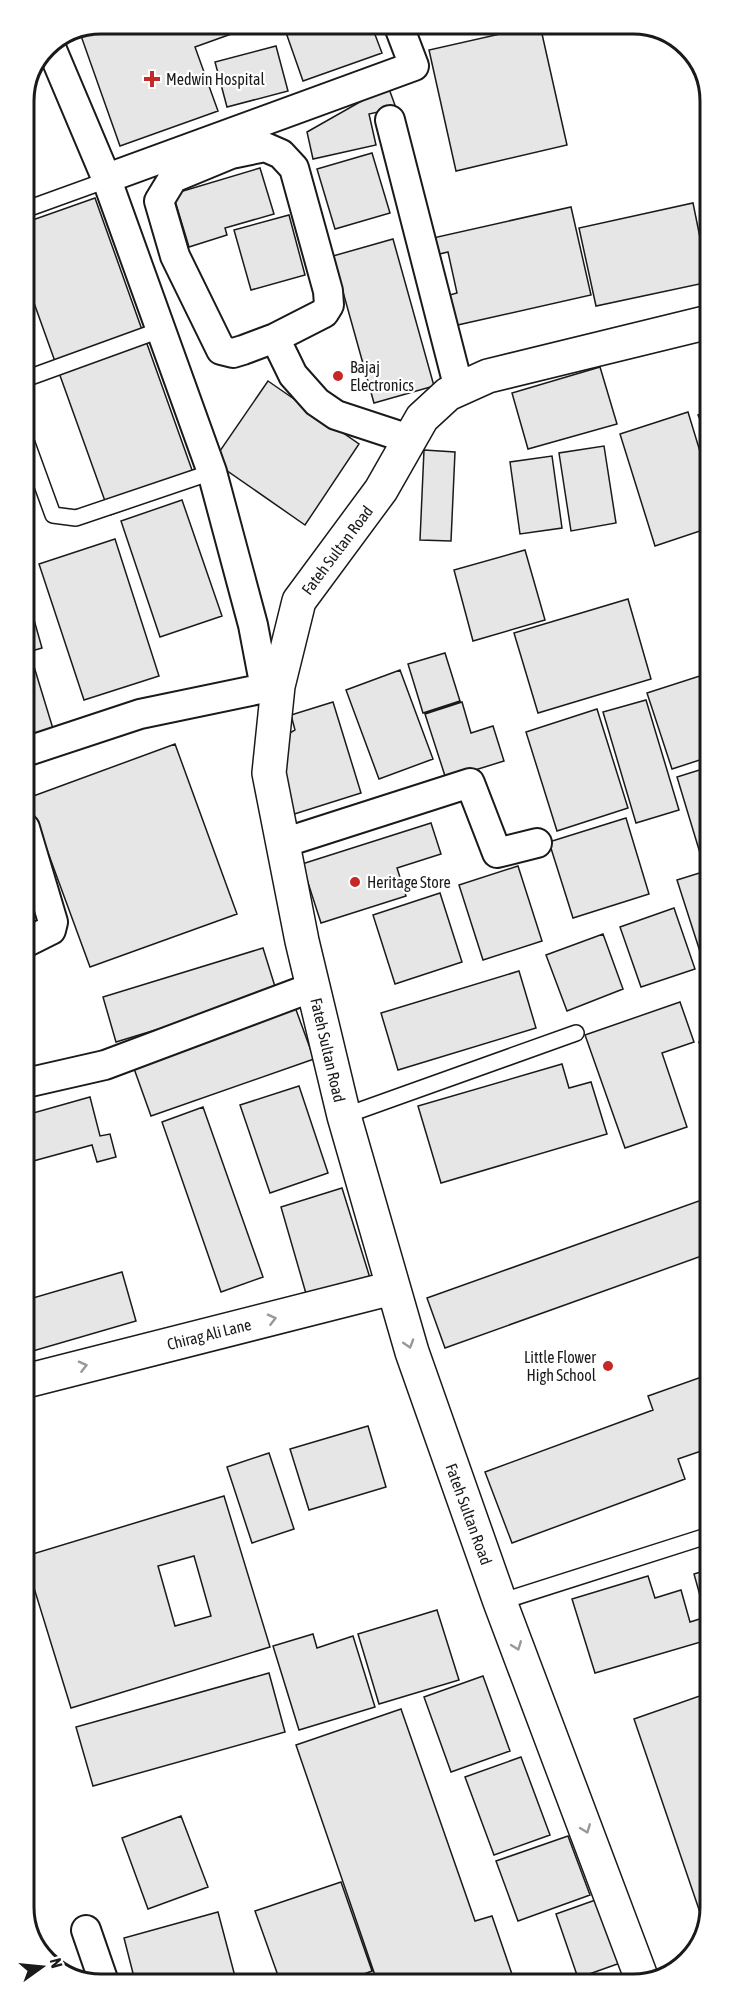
<svg xmlns="http://www.w3.org/2000/svg" width="735" height="2009" font-family="'Asap Condensed',sans-serif">
<style>
.building{fill:#e6e6e6;stroke:#1a1a1a;stroke-width:1.5;fill-rule:evenodd}
.lines{fill:none;stroke-linecap:round;stroke-linejoin:round}
.lane-casing{stroke:#1a1a1a;stroke-width:18}
.street-casing{stroke:#1a1a1a;stroke-width:32}
.secondary-casing{stroke:#1a1a1a;stroke-width:36}
.lane{stroke:#fff;stroke-width:15}
.street{stroke:#fff;stroke-width:28}
.secondary{stroke:#fff;stroke-width:33}
.oneway{stroke:#989898}
.poi-dot{fill:#c62828;stroke:#fff;stroke-width:2}
.labels{text-anchor:middle;dominant-baseline:central;stroke-width:4.5;stroke-linejoin:round;paint-order:stroke}
.poi-label{font-size:16px;fill:#1a1a1a;stroke:#fff;text-anchor:start}
.street-label{font-size:16px;fill:#1a1a1a;stroke:#fff}
.rim{fill:none;stroke:#1a1a1a;stroke-width:3}
</style>
<rect width="100%" height="100%" fill="#fff"/>
<path class="building" d="M101 24H259L195 47 218 111 120 146 80 33Z
M283 24H371L382 53 303 81Z
M550 24H592L552 32Z
M540 25 567 145 456 171 429 50Z
M276 46 288 91 227 107 215 62Z
M388 86 396 108 369 114 376 145 313 159 307 132Z
M372 153 390 213 335 229 317 169Z
M260 168 274 214 225 228 227 235 189 247 173 194Z
M95 198 197 484 110 515 24 275V223Z
M693 203 709 282 596 306 579 228Z
M571 207 591 295 453 326 446 296 457 293 448 252 427 257 424 240Z
M289 215 305 275 251 290 234 230Z
M393 239 434 386 374 403 333 256Z
M600 367 617 424 528 449 512 393Z
M268 381 359 444 305 525 213 461Z
M709 411V440L698 415Z
M688 412 709 481V528L655 546 620 434Z
M604 446 616 523 571 531 559 453Z
M424 450 455 452 451 541 420 540Z
M552 456 562 528 520 534 510 462Z
M182 500 222 616 160 637 121 521Z
M115 539 159 676 84 700 39 564Z
M525 550 545 620 473 641 454 570Z
M25 588 42 648 25 653Z
M628 599 651 679 538 713 514 633Z
M445 653 460 701 423 713 408 664Z
M32 660 54 732 25 741V662Z
M400 670 433 759 379 779 346 690Z
M709 673V757L672 769 647 693Z
M646 700 679 810 636 823 603 712Z
M333 702 361 793 288 816 280 739 295 730 291 715Z
M462 702 471 733 493 726 504 761 446 779 425 714Z
M597 709 628 808 557 831 526 732Z
M175 744 237 914 90 967 28 798Z
M709 767V850L700 853 677 777Z
M626 818 649 894 573 918 549 842Z
M431 823 441 854 397 868 406 896 321 923 302 864Z
M25 854 41 912 25 916Z
M518 866 542 941 483 960 459 885Z
M709 870 710 962 704 964 677 880Z
M440 893 462 962 395 984 373 915Z
M674 908 695 969 641 987 620 927Z
M603 934 623 989 567 1011 546 955Z
M263 948 277 993 116 1042 103 997Z
M519 971 536 1028 398 1070 381 1013Z
M680 1002 694 1042 662 1053 687 1127 625 1148 585 1035Z
M295 1007 314 1059 151 1116 132 1063Z
M25 1032 31 1051 25 1052Z
M710 1038V1073L699 1042Z
M562 1064 569 1088 591 1082 607 1134 441 1183 418 1106Z
M299 1086 328 1173 270 1193 240 1105Z
M90 1097 100 1136 110 1134 116 1157 97 1162 92 1145 26 1163V1115Z
M203 1107 263 1277 221 1292 162 1122Z
M342 1188 370 1278 307 1297 281 1207Z
M710 1197V1253L445 1348 427 1298Z
M122 1272 136 1321 26 1353V1300Z
M710 1374V1448L678 1459 685 1479 512 1543 485 1472 653 1410 648 1396Z
M368 1426 386 1487 309 1510 290 1449Z
M269 1453 294 1529 252 1543 227 1467Z
M224 1496 270 1647 71 1708 26 1562V1556ZM194 1556 211 1616 175 1626 158 1566Z
M710 1569 711 1639 595 1673 572 1599 648 1576 655 1598 681 1590 690 1622 706 1617 694 1574Z
M437 1610 459 1680 379 1704 358 1634Z
M313 1634 317 1648 353 1636 375 1707 299 1730 273 1646Z
M269 1673 285 1732 93 1786 76 1727Z
M483 1676 510 1751 451 1772 424 1697Z
M711 1692V1908L705 1927 634 1719Z
M401 1709 475 1921 492 1916 515 1983 378 1984 296 1745Z
M521 1757 550 1835 494 1855 465 1777Z
M181 1816 208 1887 148 1909 122 1838Z
M568 1836 590 1895 518 1921 496 1861Z
M341 1882 372 1971 337 1984H281L255 1911Z
M601 1898 623 1962 578 1978 556 1914Z
M218 1912 237 1984 136 1985 124 1938Z"/>
<g class="lines">
<defs>
<path id="lane" d="M24 210 107 180
M25 379 160 330
M25 438 53 515 76 518 212 472
M344 1116 576 1033
M500 1602 710 1535"/>
<path id="street" d="M390 120 459 389
M265 147 281 154 294 168 328 291 329 305 324 313 275 338 243 350 233 353 221 350 175 256 159 201 173 178 231 154Z
M107 180 113 176 414 66 398 24
M275 338 293 375 317 402 336 415 409 439
M25 752 140 714 265 688 253 625 212 472 107 180 50 45
M25 828 53 922 51 930 25 943
M283 843 470 783 497 853 537 843
M26 1083 105 1065 313 987
M86 1930 105 1985"/>
<path id="secondary" d="M26 1381 392 1288
M643 1982 500 1602 412 1352 344 1116 302 941 269 773 278 686 299 601 381 490 422 418 448 394 488 376 709 322"/>
</defs>
<use href="#lane" class="lane-casing"/>
<use href="#street" class="street-casing"/>
<use href="#secondary" class="secondary-casing"/>
<use href="#lane" class="lane"/>
<use href="#street" class="street"/>
<use href="#secondary" class="secondary"/>
</g>
<defs><path id="oneway-chevron" d="M-2-3.5L2.5 0L-2 3.5" fill="none" stroke-width="1.6" stroke-linecap="round" stroke-linejoin="round" transform="scale(1.5)"/></defs>
<g class="oneway">
<use href="#oneway-chevron" transform="translate(272 1319) rotate(-14)"/>
<use href="#oneway-chevron" transform="translate(409 1344) rotate(73)"/>
<use href="#oneway-chevron" transform="translate(83 1366) rotate(-14)"/>
<use href="#oneway-chevron" transform="translate(517 1646) rotate(69)"/>
<use href="#oneway-chevron" transform="translate(586 1829) rotate(69)"/>
</g>
<g class="poi-dot">
<path d="M149 70h6v6h6v6h-6v6h-6v-6h-6v-6h6z"/>
<circle cx="338" cy="376" r="6"/>
<circle cx="355" cy="882" r="6"/>
<circle cx="608" cy="1366" r="6"/>
</g>
<g class="labels">
<g class="poi-label">
<text x="166" y="79">Medwin Hospital</text>
<text x="350" y="367">Bajaj<tspan x="350" dy="18">Electronics</tspan></text>
<text x="367" y="882">Heritage Store</text>
<text x="596" y="1357" text-anchor="end">Little Flower<tspan x="596" dy="18">High School</tspan></text>
</g>
<g class="street-label">
<text transform="translate(337 550) rotate(-53)">Fateh Sultan Road</text>
<text transform="translate(328 1050) rotate(77)">Fateh Sultan Road</text>
<text transform="translate(209 1334) rotate(-14)">Chirag Ali Lane</text>
<text transform="translate(469 1514) rotate(70)">Fateh Sultan Road</text>
</g>
</g>
<path d="M0 0H735V2009H0ZM101 34H633A67 67 0 0 1 700 101V1907A67 67 0 0 1 633 1974H101A67 67 0 0 1 34 1907V101A67 67 0 0 1 101 34Z" fill="#fff" fill-rule="evenodd"/>
<path class="rim" d="M101 34H633A67 67 0 0 1 700 101V1907A67 67 0 0 1 633 1974H101A67 67 0 0 1 34 1907V101A67 67 0 0 1 101 34Z"/>
<g transform="translate(42 1967) rotate(75)" stroke="#ffffff" stroke-width="4.5" paint-order="stroke">
<path d="M0-4.5L10 22L0 15L-10 22Z" fill="#1a1a1a"/>
<text y="-9" font-size="16" font-weight="bold" text-anchor="middle" fill="#1a1a1a">N</text>
</g>
</svg>
